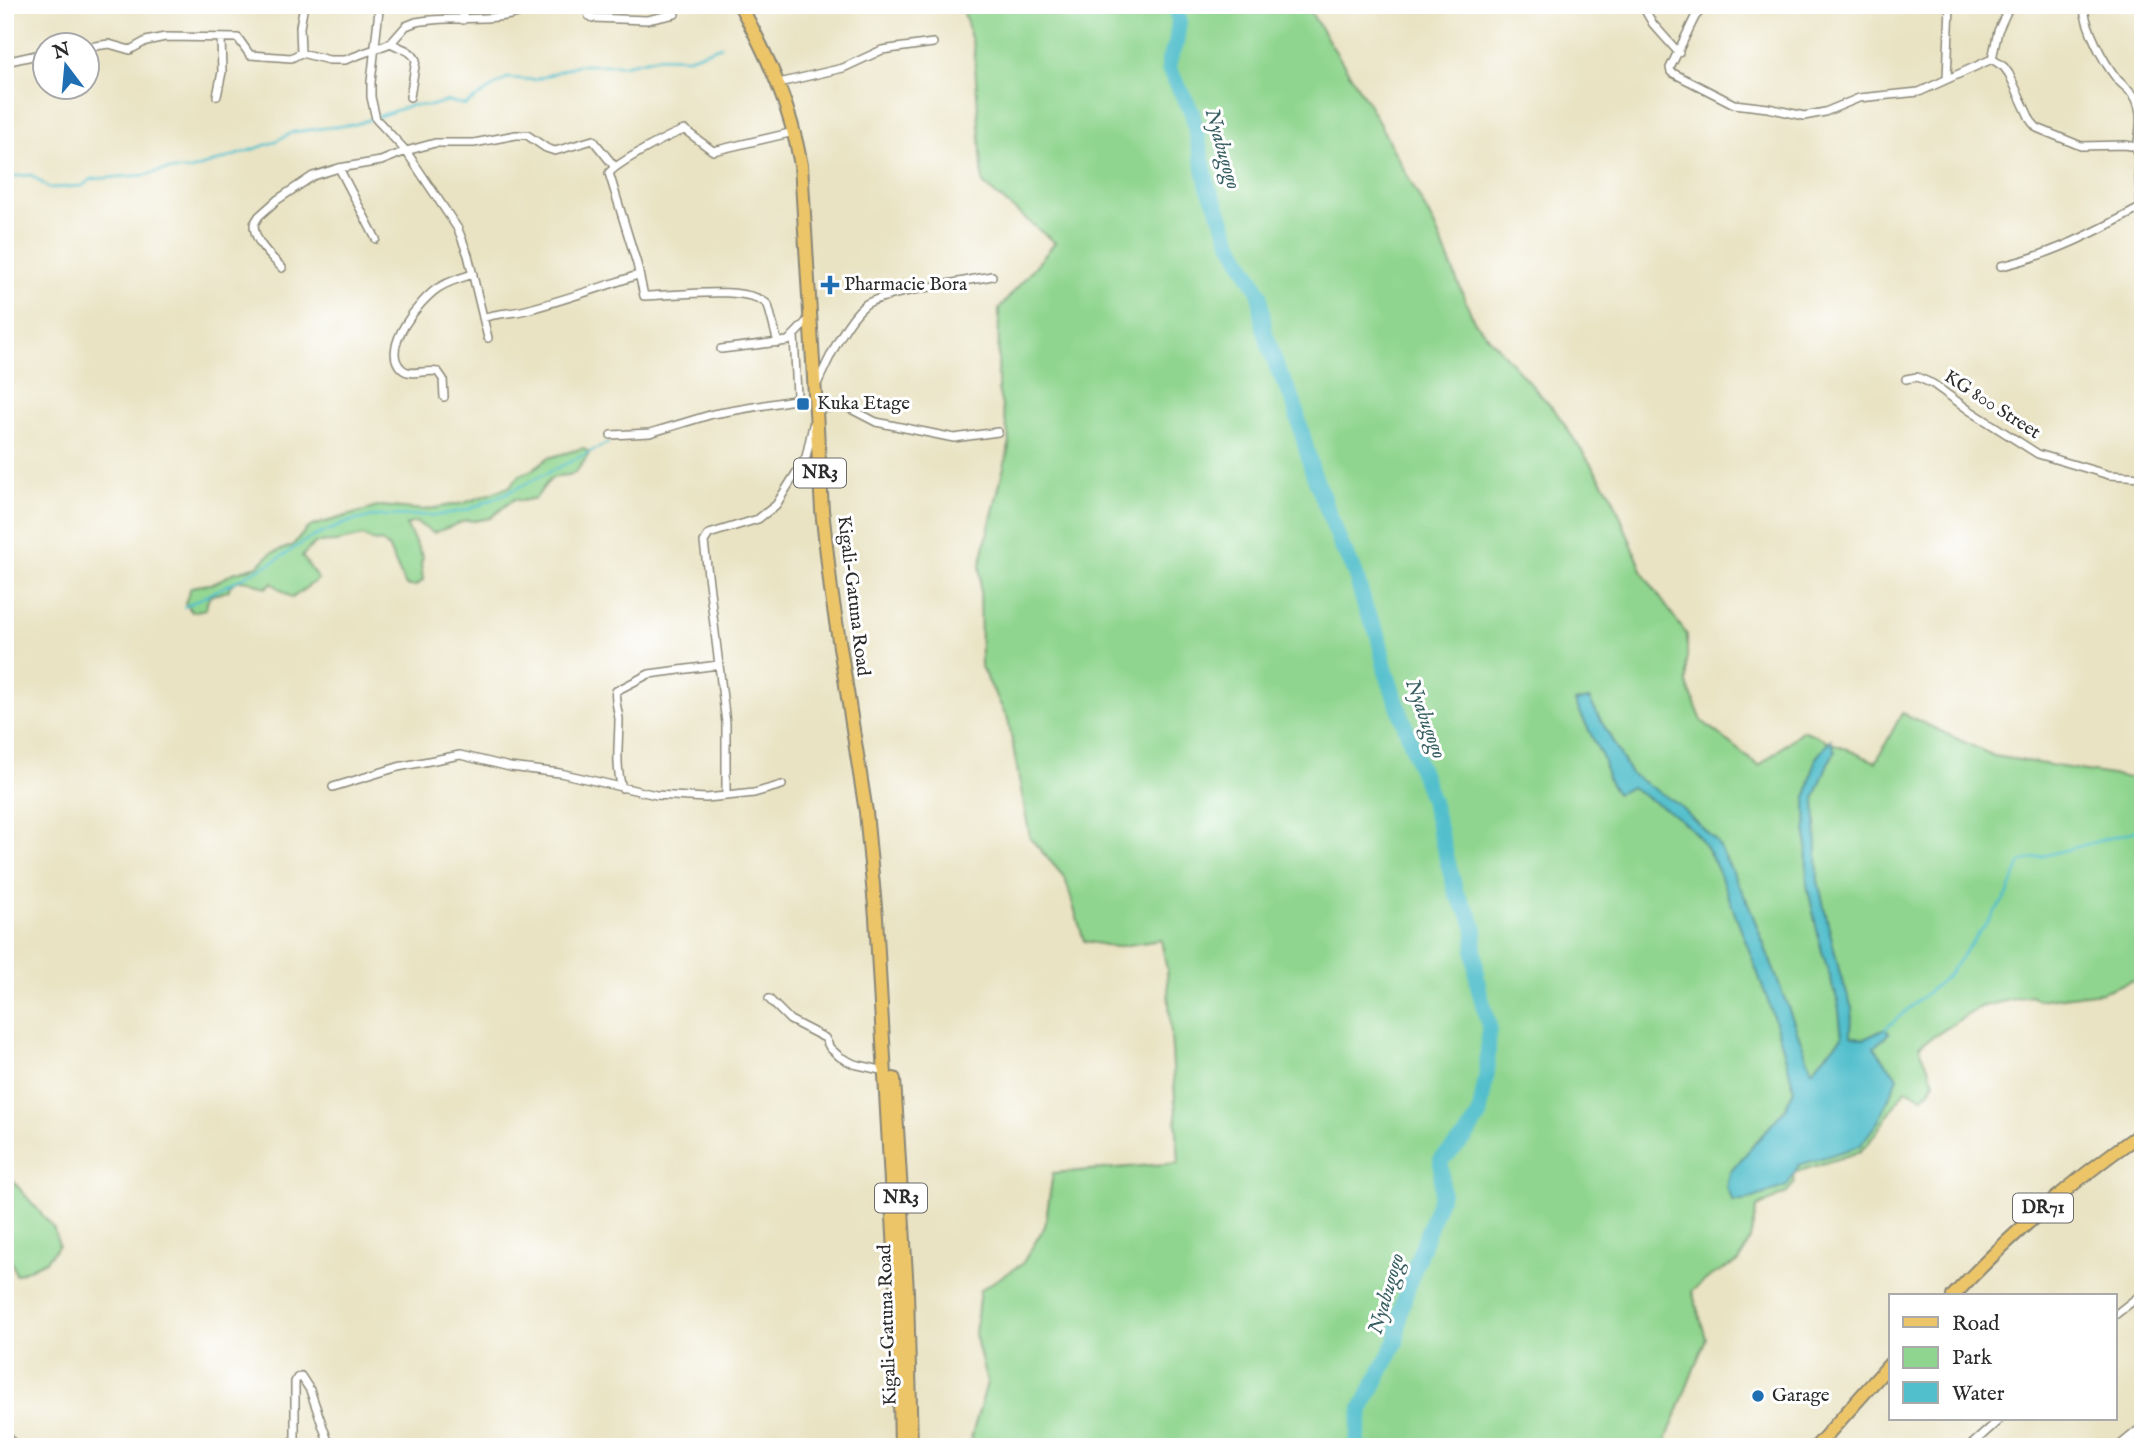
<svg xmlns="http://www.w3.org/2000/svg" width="2148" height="1452" font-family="'IM FELL English',serif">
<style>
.green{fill:#90d58f;stroke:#5e805d;stroke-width:2}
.water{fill:#52bfcc;stroke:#3e757c;stroke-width:2}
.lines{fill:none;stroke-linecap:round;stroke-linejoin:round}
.stream{stroke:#52bfcc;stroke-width:2.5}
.river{stroke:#52bfcc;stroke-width:16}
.minor-casing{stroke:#8a8777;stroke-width:10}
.tertiary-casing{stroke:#8a8777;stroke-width:13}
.primary-casing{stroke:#8a8777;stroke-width:16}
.trunk-casing{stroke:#8a8777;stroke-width:16}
.minor{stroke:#fff;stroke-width:7}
.tertiary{stroke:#fff;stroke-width:10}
.primary{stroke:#edc569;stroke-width:12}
.trunk{stroke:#edc569;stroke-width:12}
.poi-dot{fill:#1f6fb2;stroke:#fff;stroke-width:2.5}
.labels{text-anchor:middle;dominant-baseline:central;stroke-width:6;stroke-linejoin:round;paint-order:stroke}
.shield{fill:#fff;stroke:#6b6b6b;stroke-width:2}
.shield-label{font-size:18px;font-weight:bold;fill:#2b2b2b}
.poi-label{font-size:19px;fill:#2b2b2b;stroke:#fff;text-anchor:start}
.street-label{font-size:19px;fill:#2b2b2b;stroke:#fff}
.water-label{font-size:21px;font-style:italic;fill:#395f63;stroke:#fff}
</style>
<rect width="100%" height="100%" fill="#fff"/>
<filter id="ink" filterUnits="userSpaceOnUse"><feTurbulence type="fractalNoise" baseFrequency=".0143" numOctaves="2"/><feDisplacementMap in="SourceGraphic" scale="14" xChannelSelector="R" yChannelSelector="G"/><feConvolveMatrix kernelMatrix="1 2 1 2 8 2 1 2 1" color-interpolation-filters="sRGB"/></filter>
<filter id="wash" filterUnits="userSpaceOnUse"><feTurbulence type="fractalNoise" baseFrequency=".00686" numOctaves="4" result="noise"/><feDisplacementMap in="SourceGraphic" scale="28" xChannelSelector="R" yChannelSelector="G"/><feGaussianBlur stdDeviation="1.57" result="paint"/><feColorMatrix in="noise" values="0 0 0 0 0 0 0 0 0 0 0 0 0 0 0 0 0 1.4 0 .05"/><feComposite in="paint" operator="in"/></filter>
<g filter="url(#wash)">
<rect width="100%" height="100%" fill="#e9e3c3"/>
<path class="green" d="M962 5H1306L1367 101 1435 227 1474 321 1556 412 1612 496 1644 575 1687 635V684L1702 721 1759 766 1803 730 1876 762 1902 713 1994 756 2143 780V980L2131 981 2102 992 2038 1000 2031 995 1980 1007 1919 1046 1934 1081 1930 1091 1922 1097 1906 1089 1868 1144 1859 1152 1793 1173 1795 1183 1786 1193 1757 1207 1750 1239 1739 1262 1712 1275 1692 1291 1706 1338 1667 1438 1666 1447H974L971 1438 987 1383 975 1334 980 1290 1022 1264 1045 1226 1053 1173 1179 1163 1167 970 1161 940 1115 947 1084 941 1065 878 1030 838 1008 719 981 667 980 565 1010 442 998 389 999 309 1055 243 983 184 974 49Z
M583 448 589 452C589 456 576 473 572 474 564 477 558 473 550 480 545 485 540 492 536 498L522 501 514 499 490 518 474 521 467 520 434 533 415 522 406 525 423 557 421 563 423 580 416 586H406L388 547 381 541 375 542 363 536 336 542 315 543 302 556 318 579 292 598 272 583 265 588C256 583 242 576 232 584 225 590 234 589 224 592 209 597 209 591 206 609L192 612 185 603 191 587 215 583 233 573 258 566 271 553 292 546 306 530 312 526 381 506 423 510 464 503 509 487 520 475 532 470 548 458Z
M5 1172 53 1227 59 1245 46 1261 16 1275 5 1242Z"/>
<path class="water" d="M1589 699 1631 774 1679 805 1717 842 1748 903 1812 1070 1842 1037 1838 1002 1821 948 1807 885 1806 797 1816 758 1831 739 1835 752 1828 763 1815 797 1818 881 1840 974 1852 1008 1851 1036 1864 1039 1885 1029 1889 1033 1874 1047 1898 1078 1879 1120 1860 1146 1799 1165 1787 1186 1745 1201H1733L1727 1188 1730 1172 1785 1109 1794 1090C1780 1029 1757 970 1734 911 1724 886 1715 856 1696 834 1679 815 1652 802 1631 787L1617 794 1607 778 1604 761 1575 702Z"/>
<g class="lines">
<path class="stream" d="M5 177 31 175 49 188 82 186 92 179 145 175 165 170H191L272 143 293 132 356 124 412 105 430 106 447 101 465 105 507 78 535 80 577 65H624L659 57 689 58 721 46
M184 607 275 561 308 539 351 521 377 516 439 515 467 510 509 492 608 443
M1885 1029 1948 975 2008 894 2021 862 2143 829"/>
<path class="river" d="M1176 5 1179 22 1176 44 1169 60V69L1192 112 1208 187 1217 206 1230 240 1260 294 1264 330 1278 370 1293 400 1312 470 1342 547 1354 570 1366 610 1378 635 1386 672 1432 802 1456 893 1471 917 1475 930 1474 952 1478 986 1489 1026 1487 1072 1479 1116 1465 1138 1441 1160 1442 1193 1410 1280 1401 1309 1396 1342 1362 1408 1356 1447"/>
</g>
</g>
<g filter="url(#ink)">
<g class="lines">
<defs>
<path id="minor" d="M586 5 589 16 593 18 647 20 675 14
M1642 5 1653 24 1679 53
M1705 5 1695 17 1670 68 1671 72 1734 104 1768 108 1804 116 1825 112 1859 98 1919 92 1992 59 1998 31 2010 5
M2083 5C2087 30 2102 60 2117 79 2123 86 2132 91 2136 99 2143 114 2140 132 2137 147
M379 10 371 82V97L376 119 406 151 458 229 468 255 488 338
M463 20V5
M391 43C400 49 411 49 416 60L410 97
M88 47 109 44 130 50 146 41 165 37 238 38 250 55 291 58 301 53 329 60H345L391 43 406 26 416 22C453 14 503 26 536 5
M301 53 300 27 304 5
M1992 59 2004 67 2009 74 2031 121 2037 128 2081 146 2125 145 2137 147 2141 207
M5 62 46 53
M1947 78 1950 5
M779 83 843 68 882 50 933 43
M217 96 222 72 221 38
M339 168 376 239
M2001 266C2052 255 2097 231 2142 207
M282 268C270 255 254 242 254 224L259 216 277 200 313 176 339 168 381 161 406 151 435 143H474L516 135H527L546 148 555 151 593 140 614 166
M483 318C498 312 511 314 526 310 564 300 601 287 638 275
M778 343 768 305C748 284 673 296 644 296L637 264 609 173C617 163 672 133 685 130L713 151 794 132
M721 349 788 341 811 317
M1906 379 1917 377 1933 384 1969 410 2038 454 2109 475 2143 477
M817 384C828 361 845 321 865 305 880 293 968 281 992 276
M444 397 443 379 438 372C427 369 410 377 402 369 379 349 420 300 438 288 449 281 460 278 473 274
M816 410 837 406 847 407 876 422 954 438 998 432
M611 435 650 433 713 414 794 400 797 395 794 335
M333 787 398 767 460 755 510 767 560 773 656 795 706 798 726 796V723L704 542 709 534 758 519 776 505 806 457 813 425
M622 788C615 765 619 742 619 719 618 709 614 700 616 691L649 674 718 665
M726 796 754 793 782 785
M769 999 790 1020 825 1038 830 1048 840 1057 854 1064 885 1071
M2115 1315 2143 1293
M5 1429 14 1447
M295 1447V1382L297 1378 301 1376 310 1390 330 1447
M1969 1447 2000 1419"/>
<path id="tertiary" d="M2120 1447 2143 1428"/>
<path id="primary" d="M1953 1296C2011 1234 2073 1180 2143 1132
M1816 1447 1891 1363"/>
<path id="trunk" d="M740 5C769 59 790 105 801 165L822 510 831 590 866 812 876 917 898 1305 901 1447
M894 1079 907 1291 911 1447"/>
</defs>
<use href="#minor" class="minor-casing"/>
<use href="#tertiary" class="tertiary-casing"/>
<use href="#primary" class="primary-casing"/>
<use href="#trunk" class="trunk-casing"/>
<use href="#minor" class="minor"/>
<use href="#tertiary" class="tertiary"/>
<use href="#primary" class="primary"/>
<use href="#trunk" class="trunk"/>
</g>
</g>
<g class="poi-dot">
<path d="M826.5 274.5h7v7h7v7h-7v7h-7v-7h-7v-7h7z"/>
<rect x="796" y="397" width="14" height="14" rx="3.5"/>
<circle cx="1758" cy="1396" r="7"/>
</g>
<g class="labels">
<g class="shield">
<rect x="794" y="458.5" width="52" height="29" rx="5"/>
<rect x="875" y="1183.5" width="52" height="29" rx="5"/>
<rect x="2013" y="1193.5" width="60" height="29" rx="5"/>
</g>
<g class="shield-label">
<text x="820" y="473">NR3</text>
<text x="901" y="1198">NR3</text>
<text x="2043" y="1208">DR71</text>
</g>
<g class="poi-label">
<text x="844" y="285">Pharmacie Bora</text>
<text x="817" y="404">Kuka Etage</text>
<text x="1772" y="1396">Garage</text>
</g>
<g class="street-label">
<text transform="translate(1992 405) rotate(33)">KG 800 Street</text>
<text transform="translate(853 596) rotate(83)">Kigali-Gatuna Road</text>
<text transform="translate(888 1325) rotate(-92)">Kigali-Gatuna Road</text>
</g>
<g class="water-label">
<text transform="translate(1222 149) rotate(74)">Nyabugogo</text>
<text transform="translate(1425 719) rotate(70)">Nyabugogo</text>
<text transform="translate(1387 1294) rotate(-74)">Nyabugogo</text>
</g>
</g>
<rect width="2148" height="1452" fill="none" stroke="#fff" stroke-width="28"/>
<rect x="1889" y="1294" width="228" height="126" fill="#ffffff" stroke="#aaaaaa" stroke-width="2"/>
<rect x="1903" y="1317" width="35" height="10" fill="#edc569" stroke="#aaaaaa" stroke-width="2"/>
<text x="1952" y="1330" font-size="21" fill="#2b2b2b">Road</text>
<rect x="1903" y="1347" width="35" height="21" fill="#90d58f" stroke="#aaaaaa" stroke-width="2"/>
<text x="1952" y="1364" font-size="21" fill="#2b2b2b">Park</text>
<rect x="1903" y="1382" width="35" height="21" fill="#52bfcc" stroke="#aaaaaa" stroke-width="2"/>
<text x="1952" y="1400" font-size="21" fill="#2b2b2b">Water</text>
<g transform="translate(66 66) rotate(344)"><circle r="33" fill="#ffffff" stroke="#aaaaaa" stroke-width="2"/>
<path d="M0-5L12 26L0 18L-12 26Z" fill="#1f6fb2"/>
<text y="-10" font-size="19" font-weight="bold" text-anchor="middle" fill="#2b2b2b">N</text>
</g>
</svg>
